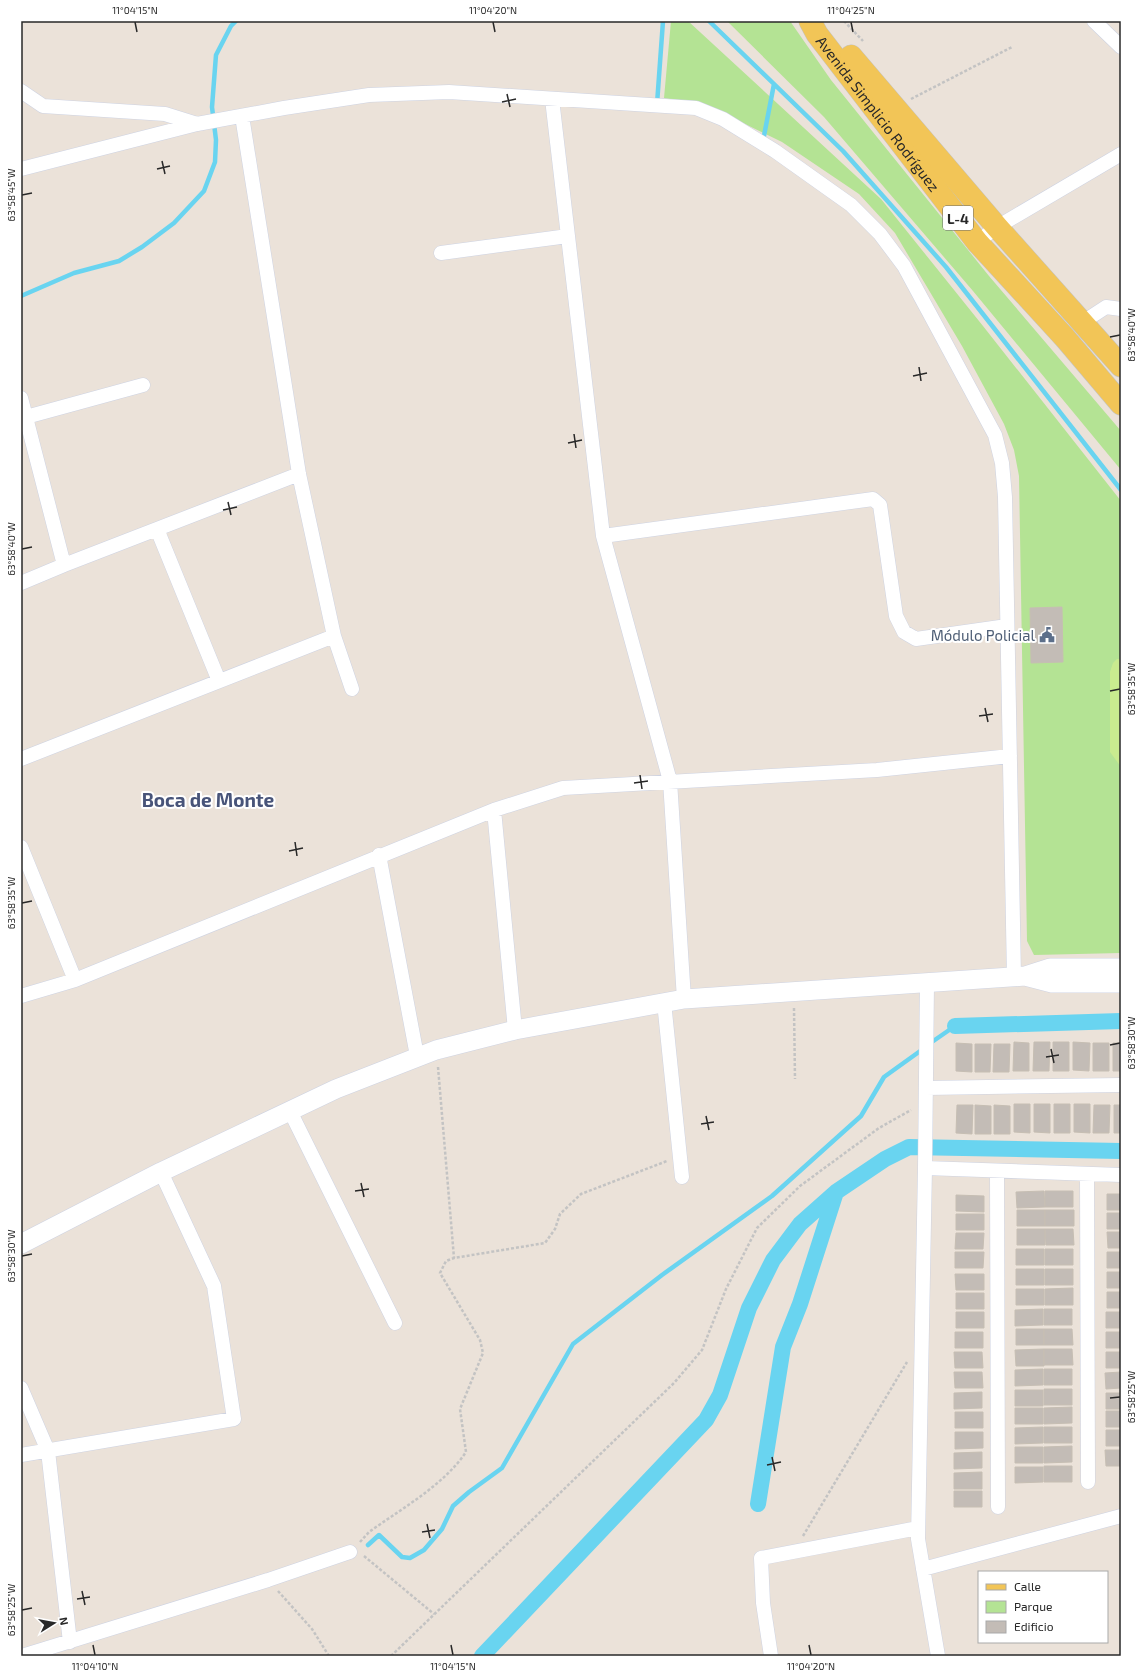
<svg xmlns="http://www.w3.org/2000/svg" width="1142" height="1677" font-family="'Exo 2',sans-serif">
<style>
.green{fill:#b4e394}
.pitch{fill:#c9eb8f}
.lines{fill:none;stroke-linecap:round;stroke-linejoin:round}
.stream{stroke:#69d4f0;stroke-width:4.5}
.canal{stroke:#69d4f0;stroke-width:16}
.building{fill:#c3bcb6;stroke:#c6beb3}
.minor-casing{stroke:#ced3e2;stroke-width:15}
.secondary-casing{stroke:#ced3e2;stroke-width:20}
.primary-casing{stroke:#c3c3c3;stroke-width:23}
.path{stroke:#c3c3c3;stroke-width:2.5;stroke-dasharray:3 2;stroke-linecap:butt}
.minor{stroke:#fff;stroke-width:14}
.secondary{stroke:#fff;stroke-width:19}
.primary{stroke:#f2c557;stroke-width:22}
.ticks{fill:none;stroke:#282828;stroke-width:1.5}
.labels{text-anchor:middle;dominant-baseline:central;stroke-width:4;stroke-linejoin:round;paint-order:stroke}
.shield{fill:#fff;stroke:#686868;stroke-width:1}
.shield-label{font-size:14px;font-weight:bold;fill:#282828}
.street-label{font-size:15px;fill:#282828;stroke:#fff}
.service-label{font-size:15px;fill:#4e5e75;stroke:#fff;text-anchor:end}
.district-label{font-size:19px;font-weight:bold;fill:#485479;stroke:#fff}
.neatline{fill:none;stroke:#282828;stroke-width:1.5}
.ticks-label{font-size:10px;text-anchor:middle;fill:#282828}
</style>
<rect width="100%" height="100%" fill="#ebe2d9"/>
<path class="green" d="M671 21H688L881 199 983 326 1121 501V953L1034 955 1027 941 1019 476 1014 450 1004 424 962 346 895 233 859 194 782 142 706 105 664 98Z
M727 21H790L831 80 989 276 1121 431V470L973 291 824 117Z"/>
<path class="pitch" d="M1117 659H1121V767L1110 752V672L1113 663Z"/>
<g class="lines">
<path class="stream" d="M709 21 843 151 946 267 1121 490
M657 104 663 21
M763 141 774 84
M21 296 74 273 119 261 142 247 174 223 204 191 215 162 216 140 212 107 216 55 231 26 236 21
M929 1044 955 1026
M368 1545 379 1535 402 1557 410 1558 424 1550 442 1529 453 1506 469 1492 502 1468 573 1344 662 1275 772 1196 861 1116 884 1077 923 1049"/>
<path class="canal" d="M955 1026 1121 1021
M758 1504 783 1347 800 1304 836 1192
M482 1656 706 1420 720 1395 749 1308 773 1260 800 1224 836 1192 885 1159 909 1147 1121 1151"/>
</g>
<path class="building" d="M1062 607 1063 662 1031 663 1030 608Z
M1014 1042 1029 1043V1071H1013Z
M1034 1042H1050L1049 1071H1033Z
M1053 1042H1069V1071H1053Z
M1073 1042 1090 1043 1089 1071 1073 1070Z
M956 1043 972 1044V1072L956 1071Z
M1093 1043H1109V1071H1093Z
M1113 1043H1121V1071H1113Z
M975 1044H991L990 1072H975Z
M994 1044H1010L1009 1072H993Z
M1014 1104H1030V1133L1014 1132Z
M1034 1104H1050V1133L1034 1132Z
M1054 1104H1070V1133H1054Z
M1074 1104H1090V1133L1074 1132Z
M957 1105H973L972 1134 956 1133Z
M975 1105 991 1106V1134H975Z
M994 1105 1010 1106V1134H994Z
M1094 1105H1110L1109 1133H1093Z
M1114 1105H1121V1133H1114Z
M1044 1191 1045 1207 1017 1208 1016 1192Z
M1045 1191H1073V1207H1045Z
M1107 1194H1121V1210H1107Z
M956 1195 984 1196V1212L956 1211Z
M1017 1210H1045V1226H1017Z
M1045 1210H1074V1226H1045Z
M1107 1213H1121V1229H1107Z
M956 1214H984V1230H956Z
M1017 1229H1045V1245H1017Z
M1045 1229H1073L1074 1245H1046Z
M1107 1232H1121V1248H1108Z
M956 1233H984L983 1249H955Z
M1016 1249H1044V1265H1016Z
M1045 1249H1073V1265H1045Z
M955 1252H984L983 1268H955Z
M1107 1252H1121V1268H1107Z
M1016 1269H1044V1285H1016Z
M1045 1269H1073V1285H1045Z
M1107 1272H1121V1288H1107Z
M955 1274H984V1290H956Z
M1073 1288V1305H1045V1289Z
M1016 1289H1044V1305H1016Z
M1107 1292H1121V1308H1107Z
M956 1293H984V1309H956Z
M1043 1309V1325L1015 1326V1310Z
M1044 1309H1072V1325H1044Z
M956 1312H984V1328H956Z
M1106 1312H1121V1328H1106Z
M1016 1329H1044V1345H1016Z
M1044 1329H1072L1073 1345H1044Z
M955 1332H983V1348H955Z
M1106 1332H1121V1348H1106Z
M1044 1349H1072L1073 1365H1044Z
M1044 1349V1366H1016L1015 1350Z
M954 1352H982L983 1368H955Z
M1106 1352H1121V1368H1106Z
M1043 1369V1385L1015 1386V1370Z
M1044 1369H1072V1385H1044Z
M954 1372H982L983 1388H955Z
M1121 1372V1388L1106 1389 1105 1373Z
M1044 1389H1072V1405H1044Z
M1015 1390H1043V1406H1015Z
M982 1392V1408L954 1409V1393Z
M1106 1393H1121V1409H1106Z
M1072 1407V1423L1044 1424V1408Z
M1015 1408H1043V1424H1015Z
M1106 1411H1121V1427H1106Z
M955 1412H983V1428H955Z
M1043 1427V1443L1015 1444V1428Z
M1044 1427H1072V1443H1044Z
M1106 1430H1121V1446H1106Z
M955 1432H983V1448L955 1449Z
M1072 1446V1462L1044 1463V1447Z
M1015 1447H1043V1463H1015Z
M1105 1450H1121V1466H1106Z
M982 1452V1468L954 1469V1453Z
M1044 1466H1072V1482H1044Z
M1015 1467H1043V1482L1015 1483Z
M982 1472V1489H954V1473Z
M954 1491H982V1507H954Z"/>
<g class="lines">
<defs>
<path id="minor" d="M1094 21 1121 47
M21 91 43 106 165 114 197 124
M552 99 603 536 670 781 684 999
M242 116 299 474 334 636 352 689
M21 169 197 124 284 108 369 95 449 92 696 108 723 119 775 151 851 205 880 234 904 266 995 435 1002 463 1005 497 1014 977
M977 242 997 227 1121 154
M441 253 568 236
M1083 322 1106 307 1121 309
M21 398 64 565
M26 417 143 385
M157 529 219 681
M603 536 873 499 880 505 896 616 904 632 916 639 1007 626
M21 583 64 565 299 474
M21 759 334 636
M494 810 515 1030
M21 847 75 980
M379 855 417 1056
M927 983 925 1168 918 1539 938 1656
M21 996 75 980 494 810 563 788 877 770 1010 756
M664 1002 682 1177
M926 1088 1121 1085
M290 1111 395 1323
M925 1168 1121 1175
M997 1171 998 1507
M1087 1174 1088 1482
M21 1388 48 1451 70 1642
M21 1455 234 1419 214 1286 161 1172
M923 1569 1121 1516
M22 1656 268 1580 350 1552
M771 1656 763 1603 761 1558 918 1528"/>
<path id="secondary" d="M1025 976 1052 983H1121
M21 1244 161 1172 336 1089 436 1050 515 1030 684 999 1025 976 1050 968H1121"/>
<g id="primary">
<path id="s1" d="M810 21 817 34 977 242 1065 338 1121 404"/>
<path d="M851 56 997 227 1121 366"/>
</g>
</defs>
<use href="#minor" class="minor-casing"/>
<use href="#secondary" class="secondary-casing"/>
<use href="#primary" class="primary-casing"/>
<path class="path" d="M844 21 863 41
M911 99 1012 47
M794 1008 795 1079
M438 1067 454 1258
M803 1536 907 1362
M360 1542 369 1532C401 1509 444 1485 466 1452L460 1409 483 1353 480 1340 440 1273 446 1261 454 1258 545 1243 555 1229 560 1214 581 1194 667 1161
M364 1556 434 1614
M278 1591 312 1629 329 1656
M391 1656 674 1383 702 1350 726 1289 757 1228 800 1186 879 1128 911 1110"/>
<use href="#minor" class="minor"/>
<use href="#secondary" class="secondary"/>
<use href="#primary" class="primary"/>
</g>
<path class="ticks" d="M135 22 137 32M493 22 495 32M851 22 853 32M507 94 510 107M502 102 516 99M162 161 165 174M157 169 170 166M22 195 32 193M1110 337 1120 335M919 367 921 381M913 376 927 373M574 434 576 448M568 443 582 440M228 502 231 515M223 510 237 507M22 549 32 547M1110 691 1120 689M985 708 988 722M979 716 993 714M640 775 642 789M634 783 648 781M295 842 297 856M289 851 303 848M22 903 32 901M1110 1045 1120 1043M1051 1049 1054 1063M1046 1057 1059 1055M706 1116 709 1130M701 1124 714 1122M361 1183 364 1197M355 1191 369 1189M22 1256 32 1254M1110 1398 1120 1397M772 1457 775 1471M767 1465 781 1462M427 1524 430 1538M422 1532 435 1530M82 1591 85 1605M77 1599 90 1597M22 1610 32 1608M93 1645 95 1655M451 1645 453 1655M809 1645 811 1655"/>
<defs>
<symbol id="civic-bare" viewBox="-9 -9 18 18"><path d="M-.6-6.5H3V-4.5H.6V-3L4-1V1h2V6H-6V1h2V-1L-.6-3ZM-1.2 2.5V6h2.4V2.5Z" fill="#5c6f8a" stroke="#fff" stroke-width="2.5" paint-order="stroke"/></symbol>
</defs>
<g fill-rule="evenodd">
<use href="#civic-bare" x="1036" y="624" width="22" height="22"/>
</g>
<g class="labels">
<rect class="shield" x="943" y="206" width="30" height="24" rx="3"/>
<g class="shield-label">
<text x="958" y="218">L-4</text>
</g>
<g class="street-label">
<text stroke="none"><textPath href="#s1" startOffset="115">Avenida Simplicio Rodríguez</textPath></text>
</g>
<g class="service-label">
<text x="1035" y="635">Módulo Policial</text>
</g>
<g class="district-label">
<text x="208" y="799">Boca de Monte</text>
</g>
</g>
<rect width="1142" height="1677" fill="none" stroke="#ffffff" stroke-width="44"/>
<rect x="978" y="1571" width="130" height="72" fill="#ffffff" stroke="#a9a9a9"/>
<rect x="986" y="1584" width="20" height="6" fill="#f2c557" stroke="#a9a9a9"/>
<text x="1014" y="1591" font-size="12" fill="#282828">Calle</text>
<rect x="986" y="1601" width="20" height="12" fill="#b4e394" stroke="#a9a9a9"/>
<text x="1014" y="1611" font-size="12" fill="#282828">Parque</text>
<rect x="986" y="1621" width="20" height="12" fill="#c3bcb6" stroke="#a9a9a9"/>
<text x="1014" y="1631" font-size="12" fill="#282828">Edificio</text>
<g transform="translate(54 1623) rotate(79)" stroke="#ffffff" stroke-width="3" paint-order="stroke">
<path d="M0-3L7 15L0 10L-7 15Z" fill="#282828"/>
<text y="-6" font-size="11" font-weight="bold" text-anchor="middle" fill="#282828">N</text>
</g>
<rect x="22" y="22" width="1098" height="1633" class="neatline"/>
<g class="ticks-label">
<text x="135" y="14">11°04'15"N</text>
<text x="493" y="14">11°04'20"N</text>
<text x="851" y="14">11°04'25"N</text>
<text transform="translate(11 195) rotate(-90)" y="4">63°58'45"W</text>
<text transform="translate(1131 335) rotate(-90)" y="4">63°58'40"W</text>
<text transform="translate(11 549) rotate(-90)" y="4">63°58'40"W</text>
<text transform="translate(1131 689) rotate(-90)" y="4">63°58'35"W</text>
<text transform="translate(11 903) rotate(-90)" y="4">63°58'35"W</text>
<text transform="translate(1131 1043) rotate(-90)" y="4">63°58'30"W</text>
<text transform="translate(11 1256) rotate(-90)" y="4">63°58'30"W</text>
<text transform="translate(1131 1397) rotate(-90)" y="4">63°58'25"W</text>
<text transform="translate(11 1610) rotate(-90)" y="4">63°58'25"W</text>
<text x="95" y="1670">11°04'10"N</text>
<text x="453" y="1670">11°04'15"N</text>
<text x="811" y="1670">11°04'20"N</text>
</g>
</svg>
